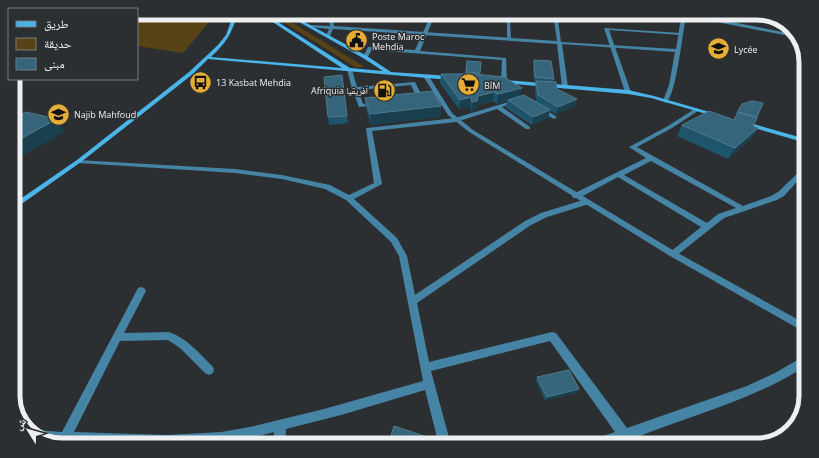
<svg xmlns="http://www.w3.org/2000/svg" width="819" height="458" font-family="'Open Sans','Noto Naskh Arabic',sans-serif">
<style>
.green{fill:#584317}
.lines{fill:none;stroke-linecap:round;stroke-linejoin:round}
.lane{fill:#4684a5;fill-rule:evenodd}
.street{fill:#4684a5;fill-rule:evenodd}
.secondary{fill:#49b5e9;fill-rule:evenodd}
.wall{fill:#1e556d}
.shaded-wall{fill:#1a3f4f}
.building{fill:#34657b;stroke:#517b8d}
.labels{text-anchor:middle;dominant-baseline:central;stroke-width:3;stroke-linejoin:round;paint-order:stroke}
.far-poi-label{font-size:9px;fill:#edeff0;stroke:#2c2f31;text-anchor:start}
.rim{fill:none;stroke:#edeff0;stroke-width:5}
</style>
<rect width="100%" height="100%" fill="#2c2f31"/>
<path class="green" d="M137 13H155L211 20 183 53 137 46Z
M269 13H276L365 67H355Z"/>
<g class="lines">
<path class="lane" d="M384 13 431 15 432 13H436L435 15 510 20 511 39 509 40 507 39V22L434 17 420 51 506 58 507 82 504 84 501 82 502 60 372 50 367 58H363V57L368 47H370L415 50 430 17 386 14Z
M604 28 681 33 683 34 681 35 609 30 631 92 628 94 625 92Z
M347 69 352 70 357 87 415 82 424 100 421 102 416 101 415 100 417 98 411 85 358 90 363 104 375 102 378 104 375 106 359 107 352 89Z
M515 100 520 101 502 107 530 127V129H526L497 109 456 122 372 131 382 184 354 199 397 238 407 256 415 295 525 221 541 213 583 200H586L590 202 589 204 547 217 531 225 417 303 429 362 552 332 556 333 627 428 747 386 775 373 806 355V366C750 402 685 417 625 442L612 445H587L589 441 615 432 550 341 431 371 451 445H439L425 390 341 415 286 429 285 445H273L274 432 240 441 211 445H96L68 444 67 445H62L38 439 31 432 35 430 62 432 138 288 141 287 144 288 146 291 124 333 169 332C187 338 200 354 213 367L214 370 213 373 209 375 205 373 180 348 168 340 120 341 74 432 167 435 221 432 250 427 324 409 423 381 399 256 391 242 346 200 325 189 282 179 235 173 79 163 77 162V160L235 169 282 175 330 185 349 195 374 183 366 129 367 128 455 118Z
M541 107 543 108 557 117 554 119 552 118 539 110V108Z
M696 108 699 110 698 111 672 128 637 147 743 206 771 196 778 192 804 167 806 166V172L784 196 777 200 724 218 676 256H670L669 254 670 252 701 227 618 177 579 198H573L572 196 573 194 646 158 629 147 668 126ZM651 161 736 208 718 214 707 223 624 175Z"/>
<path class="street" d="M328 13H332L334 26 557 41 553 13H557L561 42 676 49 681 18 611 14 609 13 681 16 682 13H686L798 35 799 38 686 16C683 30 676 97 666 103L663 101 669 85 675 52 562 44 568 87 565 89 562 87 557 44 333 29 330 36 328 37 326 36 329 29 310 27 308 26 310 25 330 26Z
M424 75H428L452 113 473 130 676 252 806 324V333L670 256 469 132 448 115 423 76Z"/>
<path class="secondary" d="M234 13H238C231 34 228 41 211 57L342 68 259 13H264L350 68 383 71 363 58 283 13H288L367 56 391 72 450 76 453 78 450 80 208 59 193 74 81 162 13 210V204L77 160 189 72 218 45 226 35Z
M504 80 628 90 654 96 720 115 717 117 651 98 628 94 502 83 501 82Z
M743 121 806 139V143L741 124V122Z"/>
</g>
<path class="wall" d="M534 60 554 79 553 82 557 89 575 106 556 114 550 111 548 118 532 125 506 108 507 101 497 104 493 101 477 105 476 110 471 112 470 107 459 109 440 83 441 74H465L467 61 481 62 480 74 520 96 536 102 535 88 536 81H534L533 64Z
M394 95 441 106 440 117 371 125 366 109 365 98Z
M347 116 348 123 329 125 328 117Z
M757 117 753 126 758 128 751 139 728 159 677 136 682 125Z
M537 377 579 389 577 393 545 400 536 381Z"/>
<path class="shaded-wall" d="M522 88 520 97 497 104 498 94Z
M494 92 493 101 477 105 476 110 471 112 472 102 478 96Z
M471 97 470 107 459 109 460 100Z
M577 99 575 106 556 114 558 107Z
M441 106 440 117 371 125 370 114Z
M550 110 548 118 532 125 533 117Z
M57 119 65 132 13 161V143Z
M758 128 751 139 728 159 735 148Z
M579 389 577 393 545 400 547 397Z"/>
<path class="building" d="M534 60 551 61 554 79 535 77Z
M467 61 481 62 480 73 466 72Z
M465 73 504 77 522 88 498 94 494 92 478 96 477 101 472 102 471 97 460 100 441 74H465Z
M342 75 347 116 328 117 324 77Z
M536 81 556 82 557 89 577 99 558 107 538 95Z
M394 84V95L377 97V86Z
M433 91 441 106 370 114 365 98Z
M524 95 550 110 533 117 508 100Z
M752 101 763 103 757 117 738 112 737 113 742 104Z
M709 111 734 120 738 112 757 118 753 126 758 128 735 148 682 125Z
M26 112 57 119 13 143V119Z
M569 370 579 389 547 397 537 377Z
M394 426 439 441 438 445H388Z"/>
<defs>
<symbol id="civic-disc" viewBox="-11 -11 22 22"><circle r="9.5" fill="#e4ad35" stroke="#2c2f31"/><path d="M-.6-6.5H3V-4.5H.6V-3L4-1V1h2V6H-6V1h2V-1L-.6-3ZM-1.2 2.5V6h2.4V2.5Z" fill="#111"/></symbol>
<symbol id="school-disc" viewBox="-11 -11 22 22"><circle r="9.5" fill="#e4ad35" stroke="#2c2f31"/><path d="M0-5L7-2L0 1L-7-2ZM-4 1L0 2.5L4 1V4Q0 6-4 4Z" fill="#111"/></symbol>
<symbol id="bus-disc" viewBox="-11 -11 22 22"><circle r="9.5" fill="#e4ad35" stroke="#2c2f31"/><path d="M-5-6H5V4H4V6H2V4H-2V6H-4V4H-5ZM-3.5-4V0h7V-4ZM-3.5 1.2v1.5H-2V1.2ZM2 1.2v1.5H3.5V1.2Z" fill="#111"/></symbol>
<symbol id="supermarket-disc" viewBox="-11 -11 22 22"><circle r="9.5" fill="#e4ad35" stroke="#2c2f31"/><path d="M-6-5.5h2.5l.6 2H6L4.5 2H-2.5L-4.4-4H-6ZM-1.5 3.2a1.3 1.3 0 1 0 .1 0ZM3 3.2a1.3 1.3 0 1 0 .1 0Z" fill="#111"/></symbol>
<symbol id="fuel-disc" viewBox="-11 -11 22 22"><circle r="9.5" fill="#e4ad35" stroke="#2c2f31"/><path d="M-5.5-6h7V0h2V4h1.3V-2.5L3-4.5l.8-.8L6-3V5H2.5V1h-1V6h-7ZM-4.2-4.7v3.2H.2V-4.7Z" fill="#111"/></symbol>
</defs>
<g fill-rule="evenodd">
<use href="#civic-disc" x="344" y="28" width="25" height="25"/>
<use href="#school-disc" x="706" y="36" width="25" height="25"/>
<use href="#bus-disc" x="188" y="70" width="25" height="25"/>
<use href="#supermarket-disc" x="456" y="72" width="25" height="25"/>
<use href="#fuel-disc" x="372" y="78" width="25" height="25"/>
<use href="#school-disc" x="46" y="102" width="25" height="25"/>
</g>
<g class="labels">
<g class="far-poi-label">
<text x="372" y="36">Poste Maroc<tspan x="372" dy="10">Mehdia</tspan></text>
<text x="734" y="49">Lycée</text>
<text x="216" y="82">13 Kasbat Mehdia</text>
<text x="484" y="85">BİM</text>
<text x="368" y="90" text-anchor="end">Afriquia أفريقيا</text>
<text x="74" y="114">Najib Mahfoud</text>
</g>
</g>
<path d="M0 0H819V458H0ZM62 20H757A42 42 0 0 1 799 62V396A42 42 0 0 1 757 438H62A42 42 0 0 1 20 396V62A42 42 0 0 1 62 20Z" fill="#2c2f31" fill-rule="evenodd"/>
<path class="rim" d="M62 20H757A42 42 0 0 1 799 62V396A42 42 0 0 1 757 438H62A42 42 0 0 1 20 396V62A42 42 0 0 1 62 20Z"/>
<rect x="8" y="8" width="130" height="72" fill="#2c2f31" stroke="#797c7d"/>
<rect x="16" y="21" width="20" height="6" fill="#49b5e9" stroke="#797c7d"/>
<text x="44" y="28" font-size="12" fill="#edeff0">طريق</text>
<rect x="16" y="38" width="20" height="12" fill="#584317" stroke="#797c7d"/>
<text x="44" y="48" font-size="12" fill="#edeff0">حديقة</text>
<rect x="16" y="58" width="20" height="12" fill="#34657b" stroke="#797c7d"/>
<text x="44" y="68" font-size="12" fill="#edeff0">مبنى</text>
<g transform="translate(28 430) rotate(307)" stroke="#2c2f31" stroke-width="3" paint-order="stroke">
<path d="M0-3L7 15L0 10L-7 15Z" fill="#edeff0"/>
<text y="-6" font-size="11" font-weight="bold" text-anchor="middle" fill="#edeff0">ش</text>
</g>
</svg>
